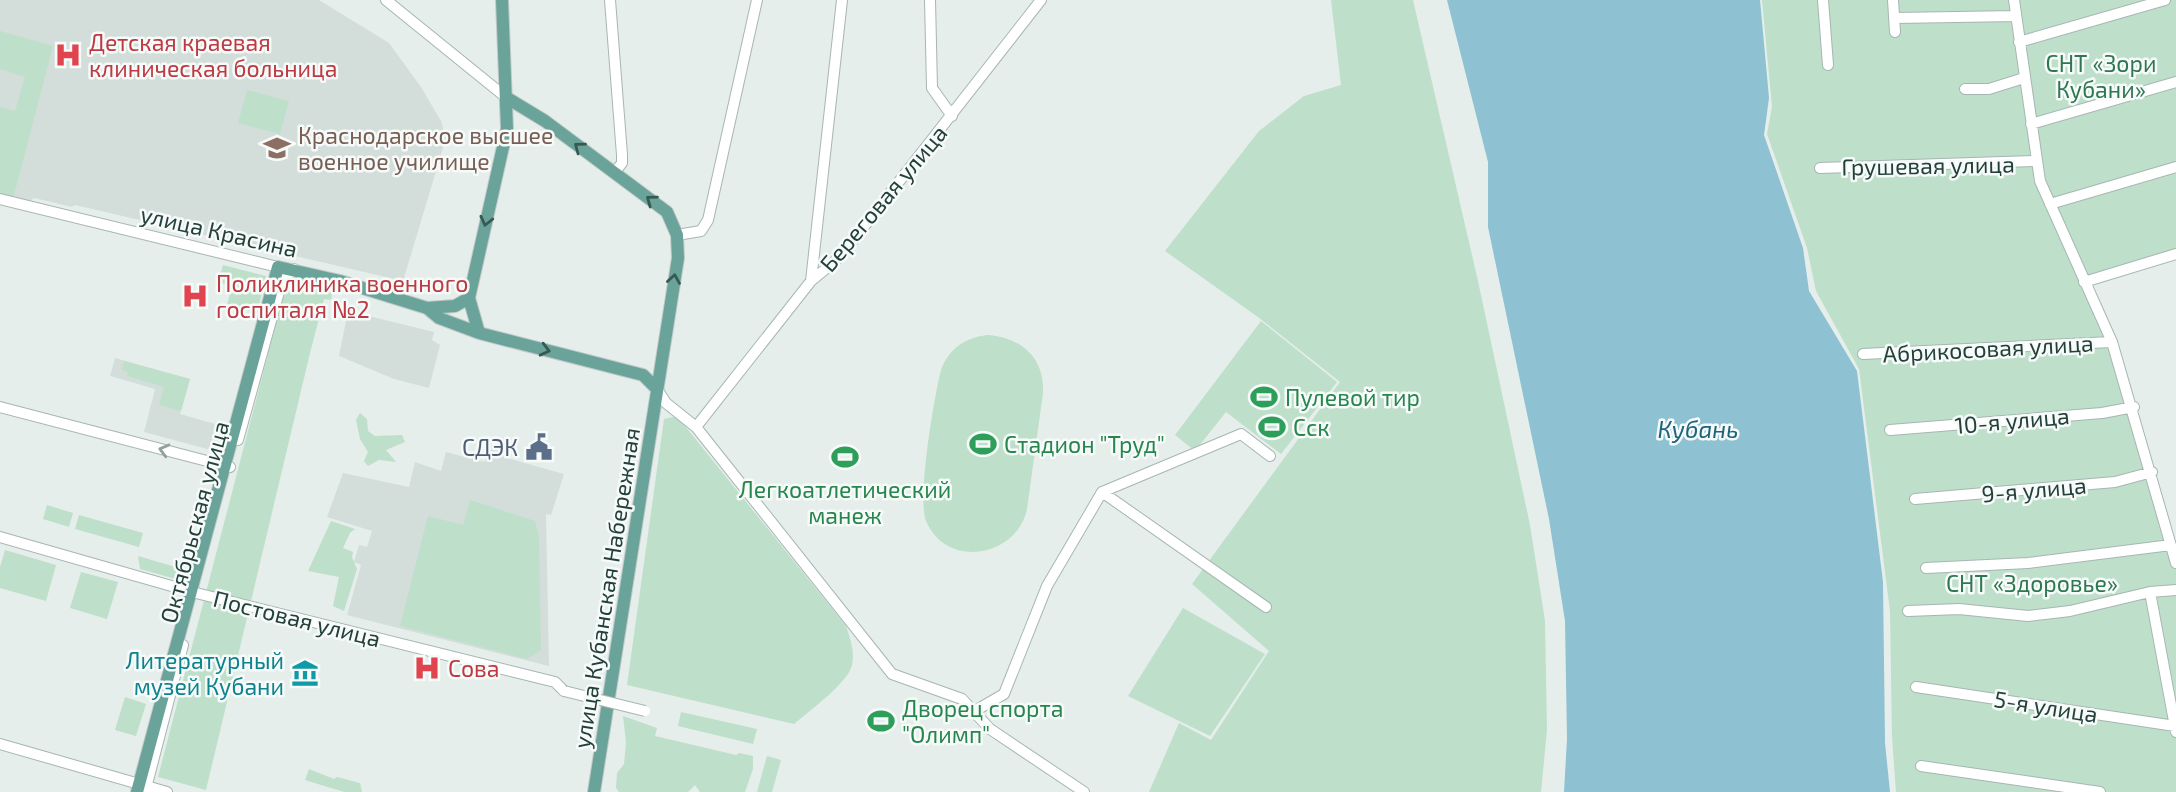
<svg xmlns="http://www.w3.org/2000/svg" width="2176" height="792" font-family="'Exo 2',sans-serif">
<style>
.built{fill:#d3deda}
.green{fill:#bedfca}
.water{fill:#8ec1d2}
.lines{fill:none;stroke-linecap:round;stroke-linejoin:round}
.minor-casing{stroke:#a7b6b3;stroke-width:12}
.major-casing{stroke:#c2cac8;stroke-width:14}
.minor{stroke:#fff;stroke-width:10}
.major{stroke:#6aa39a;stroke-width:12}
.minor-bridge-casing{stroke:#a7b6b3;stroke-width:12;stroke-linecap:butt}
.minor-bridge{stroke:#fff;stroke-width:10}
.oneway{stroke:#365953}
.oneway2{stroke:#92a09d}
.labels{text-anchor:middle;dominant-baseline:central;stroke-width:5;stroke-linejoin:round;paint-order:stroke}
.health-label{font-size:23px;fill:#be3a42;stroke:#f6faf9;text-anchor:start}
.park-label{font-size:23px;fill:#2e7751;stroke:#f6faf9}
.education-label{font-size:23px;fill:#785e54;stroke:#f6faf9;text-anchor:start}
.street-label{font-size:23px;fill:#24403b;stroke:#f6faf9}
.leisure-label{font-size:23px;fill:#27864d;stroke:#f6faf9;text-anchor:start}
.service-label{font-size:23px;fill:#4e5e75;stroke:#f6faf9;text-anchor:end}
.culture-label{font-size:23px;fill:#0d838f;stroke:#f6faf9;text-anchor:end}
.water-label{font-size:24px;font-style:italic;fill:#1d647d;stroke:#f6faf9}
</style>
<rect width="100%" height="100%" fill="#e5eeeb"/>
<path class="built" d="M0 0H319L389 43 421 87 441 121 446 138 403 281 75 205 72 207 34 198 26 204 0 197Z
M348 311 434 332 432 340 440 345 429 388 394 379 339 356Z
M115 358 190 379 180 414 229 428 222 453 144 432 155 389 110 376Z
M489 444 509 449 507 458 564 474 551 515 546 514 549 666 347 615 361 565 354 562 359 545 367 547 372 531 327 517 343 473 409 487 415 462 441 471 446 452 485 462Z"/>
<path class="green" d="M1331 0H1413L1478 281 1530 525 1545 621 1547 730 1541 792H1149L1179 723 1211 740 1269 651 1192 584 1340 382 1258 317 1165 251 1259 131 1304 96 1341 85Z
M1762 0H2176V253L2084 281 2112 342 2176 563V792H1896L1892 737 1890 611 1859 369 1816 291 1807 248 1767 134 1772 107Z
M0 31 53 46 13 199 0 196V107L15 111 25 77 0 69Z
M247 90 289 101 280 134 238 123Z
M223 265 266 276 257 313 227 305 232 286 218 282Z
M297 276 330 285 333 289 331 300 324 299 310 353 206 790 158 777 287 281Z
M1261 321 1337 382 1281 454 1226 412 1195 451 1175 435Z
M987 335C1021 337 1045 358 1043 393L1027 509C1017 557 947 570 926 521 917 497 934 398 941 370 949 349 964 338 987 335Z
M124 361 190 379 181 411 159 405 164 387 127 376 128 372 122 370Z
M360 413 367 419 368 431 375 436 402 435 405 442 386 450 396 462 379 460 368 466 364 461 368 452 360 439 356 420Z
M677 416 846 626C850 638 855 651 852 665 849 682 808 712 794 724L627 685 664 419Z
M470 500 535 521 539 538 541 650 527 659 400 626 428 516 463 525Z
M47 505 73 513 69 527 43 519Z
M79 515 143 533 139 547 75 529Z
M331 521 355 529 350 533 343 548 353 552 352 557 357 569 344 611 333 606 339 577 308 571Z
M5 550 56 565 46 601 0 588V567Z
M138 556 186 570 183 581 140 569Z
M81 572 118 582 107 619 70 608Z
M1183 608 1265 654 1210 736 1128 696Z
M125 697 146 704 136 736 115 730Z
M681 712 757 729 753 744 678 726Z
M623 716 657 728 655 736 736 755 739 753 753 756V769L745 792H700L695 785 688 792H619L616 788 617 773 624 764 626 742Z
M767 756 781 760 772 792H757Z
M309 769 334 779 337 777 360 783 362 792H344L305 780Z"/>
<path class="water" d="M1447 0H1760L1769 98 1764 135 1803 248 1809 291 1857 371 1883 582 1885 743 1890 792H1564L1567 739 1565 621 1549 519 1488 227V162Z"/>
<g class="lines">
<defs>
<path id="minor" d="M386 0 507 98
M610 0 622 155V163L614 173
M930 0 932 88 952 116
M1823 0 1828 65
M1893 0 1895 32
M2014 0 2040 181 2112 342 2176 563
M1895 18 2016 16
M2019 42 2165 0
M1965 89H1989L2024 78
M2031 124 2176 82
M1820 168 2036 161
M0 199 278 267
M2050 204 2176 167
M677 235 701 231 708 220 757 0
M811 281 842 0
M2084 282 2176 254
M1863 354 2112 342
M657 389 666 403 696 427 892 674 962 699 990 729 1084 792
M0 407 230 467
M696 427 811 281 840 257 1041 0
M1890 430 2102 413 2134 407
M238 440 282 281 294 269
M1102 492 1266 607
M1915 499 2115 482 2152 472
M0 537 196 593 555 682 564 691
M1926 568 2028 563 2171 545
M2150 592 2176 732
M1908 611 1959 609 2028 616 2070 611 2150 592 2176 590
M1916 687 2175 726
M973 712 1004 694 1047 586 1102 492 1241 434 1270 456
M0 744 167 792
M1921 766 2100 792
M145 792 183 645"/>
<path id="major" d="M507 98 545 121 667 212 677 235 678 258 594 792
M427 308 439 318 479 333 643 375 657 389
M479 333 469 298 507 129 502 0
M137 792 278 267 340 281 427 308 455 306 469 298"/>
</defs>
<use href="#minor" class="minor-casing"/>
<use href="#major" class="major-casing"/>
<use href="#minor" class="minor"/>
<use href="#major" class="major"/>
<defs>
<path id="minor-bridge" d="M564 691 645 711"/>
</defs>
<use href="#minor-bridge" class="minor-bridge-casing"/>
<use href="#minor-bridge" class="minor-bridge"/>
</g>
<defs><path id="oneway-chevron" d="M-2-3.5L2.5 0L-2 3.5" fill="none" stroke-width="1.6" stroke-linecap="round" stroke-linejoin="round" transform="scale(1.75)"/></defs>
<g class="oneway">
<use href="#oneway-chevron" transform="translate(579 147) rotate(-143)"/>
<use href="#oneway-chevron" transform="translate(651 200) rotate(-144)"/>
<use href="#oneway-chevron" transform="translate(486 221) rotate(103)"/>
<use href="#oneway-chevron" transform="translate(674 279) rotate(-81)"/>
<use href="#oneway-chevron" transform="translate(545 350) rotate(14)"/>
</g>
<use class="oneway2" href="#oneway-chevron" transform="translate(164 450) rotate(-165)"/>
<defs>
<symbol id="hospital-bare" viewBox="-9 -9 18 18"><path d="M-5-5h3v3.5h4V-5h3V5h-3V1.5h-4V5h-3Z" fill="#e0444e" stroke="#f6faf9" stroke-width="2.5" paint-order="stroke"/></symbol>
<symbol id="university-bare" viewBox="-9 -9 18 18"><path d="M0-5L7-2L0 1L-7-2ZM-4 1L0 2.5L4 1V4Q0 6-4 4Z" fill="#8d6e63" stroke="#f6faf9" stroke-width="2.5" paint-order="stroke"/></symbol>
<symbol id="stadium-bare" viewBox="-9 -9 18 18"><path d="M0-5a6.5 5 0 1 0 0 10a6.5 5 0 1 0 0-10ZM-3.5-1.8h7v3.6h-7Z" fill="#2e9e5b" stroke="#f6faf9" stroke-width="2.5" paint-order="stroke"/></symbol>
<symbol id="civic-bare" viewBox="-9 -9 18 18"><path d="M-.6-6.5H3V-4.5H.6V-3L4-1V1h2V6H-6V1h2V-1L-.6-3ZM-1.2 2.5V6h2.4V2.5Z" fill="#5c6f8a" stroke="#f6faf9" stroke-width="2.5" paint-order="stroke"/></symbol>
<symbol id="museum-bare" viewBox="-9 -9 18 18"><path d="M0-6L6-3V-2H-6V-3ZM-5-1h2V3h-2ZM-1-1h2V3h-2ZM3-1h2V3H3ZM-6 4H6V6H-6Z" fill="#0f9aa8" stroke="#f6faf9" stroke-width="2.5" paint-order="stroke"/></symbol>
</defs>
<g fill-rule="evenodd">
<use href="#hospital-bare" x="49" y="36" width="38" height="38"/>
<use href="#university-bare" x="258" y="129" width="38" height="38"/>
<use href="#hospital-bare" x="176" y="277" width="38" height="38"/>
<use href="#stadium-bare" x="1245" y="378" width="38" height="38"/>
<use href="#stadium-bare" x="1253" y="408" width="38" height="38"/>
<use href="#stadium-bare" x="964" y="425" width="38" height="38"/>
<use href="#civic-bare" x="520" y="428" width="38" height="38"/>
<use href="#stadium-bare" x="826" y="438" width="38" height="38"/>
<use href="#hospital-bare" x="408" y="649" width="38" height="38"/>
<use href="#museum-bare" x="286" y="654" width="38" height="38"/>
<use href="#stadium-bare" x="862" y="702" width="38" height="38"/>
</g>
<g class="labels">
<g class="health-label">
<text x="89" y="42">Детская краевая<tspan x="89" dy="26">клиническая больница</tspan></text>
<text x="216" y="283">Поликлиника военного<tspan x="216" dy="26">госпиталя №2</tspan></text>
<text x="448" y="668">Сова</text>
</g>
<g class="park-label">
<text x="2101" y="63">СНТ «Зори<tspan x="2101" dy="26">Кубани»</tspan></text>
<text x="2032" y="583">СНТ «Здоровье»</text>
</g>
<g class="education-label">
<text x="298" y="135">Краснодарское высшее<tspan x="298" dy="26">военное училище</tspan></text>
</g>
<g class="street-label">
<text transform="translate(1928 165) rotate(-1)">Грушевая улица</text>
<text transform="translate(883 198) rotate(-50)">Береговая улица</text>
<text transform="translate(219 231) rotate(13)">улица Красина</text>
<text transform="translate(1988 348) rotate(-3)">Абрикосовая улица</text>
<text transform="translate(2012 420) rotate(-5)">10-я улица</text>
<text transform="translate(2034 489) rotate(-5)">9-я улица</text>
<text transform="translate(194 522) rotate(-75)">Октябрьская улица</text>
<text transform="translate(606 588) rotate(-81)">улица Кубанская Набережная</text>
<text transform="translate(297 618) rotate(14)">Постовая улица</text>
<text transform="translate(2046 706) rotate(9)">5-я улица</text>
</g>
<g class="leisure-label">
<text x="1285" y="397">Пулевой тир</text>
<text x="1293" y="427">Сск</text>
<text x="1004" y="444">Стадион "Труд"</text>
<text x="845" y="489" text-anchor="middle">Легкоатлетический<tspan x="845" dy="26">манеж</tspan></text>
<text x="902" y="708">Дворец спорта<tspan x="902" dy="26">"Олимп"</tspan></text>
</g>
<g class="service-label">
<text x="518" y="447">СДЭК</text>
</g>
<g class="culture-label">
<text x="284" y="660">Литературный<tspan x="284" dy="26">музей Кубани</tspan></text>
</g>
<g class="water-label">
<text x="1698" y="428">Кубань</text>
</g>
</g>
</svg>
